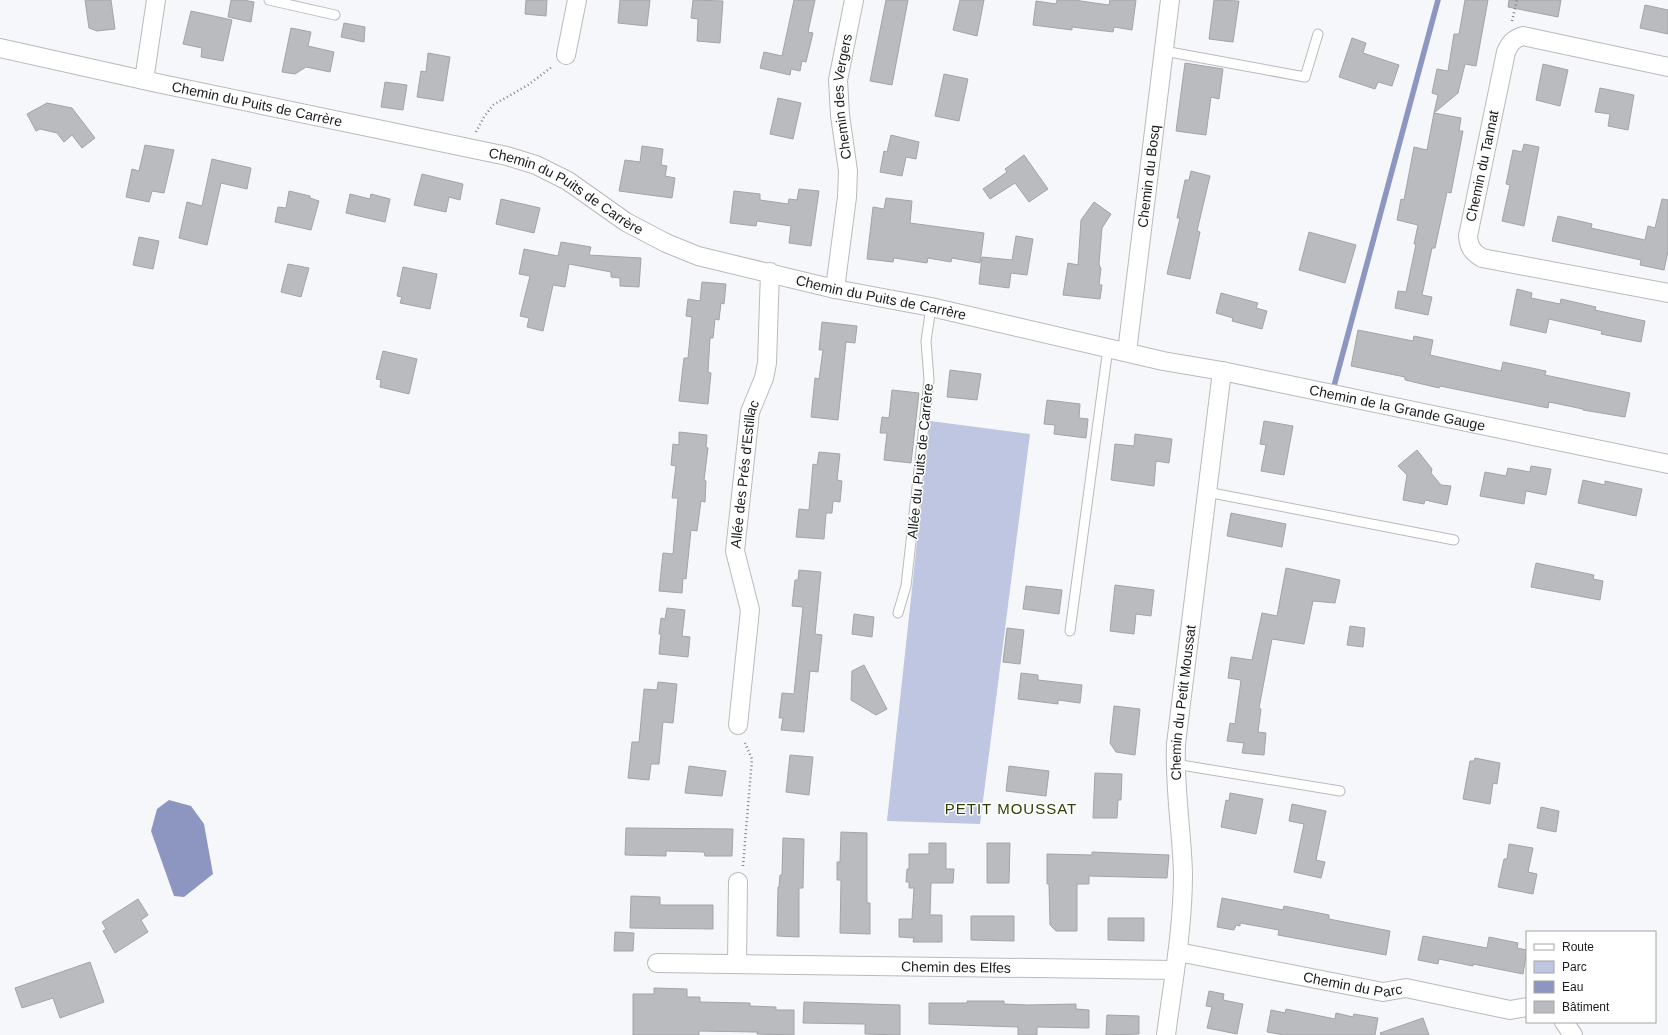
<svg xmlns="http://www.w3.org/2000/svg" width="1668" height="1035" font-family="Arial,sans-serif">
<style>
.green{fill:#bfc6e2}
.water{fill:#8c96c1}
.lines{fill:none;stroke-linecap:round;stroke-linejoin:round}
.stream{stroke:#8c96c1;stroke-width:5.5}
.building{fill:#b9bbbf;stroke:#a3a4a8}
.lane-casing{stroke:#b9babe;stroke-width:11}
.street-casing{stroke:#b9babe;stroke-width:20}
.path{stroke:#818285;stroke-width:2.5;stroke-dasharray:1 3;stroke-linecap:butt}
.lane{stroke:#fff;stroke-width:9}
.street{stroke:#fff;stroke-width:18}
.labels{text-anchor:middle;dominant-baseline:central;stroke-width:3;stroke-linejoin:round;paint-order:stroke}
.street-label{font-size:14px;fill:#1b1c1d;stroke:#fff}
.neighbourhood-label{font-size:15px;letter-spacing:1px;fill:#2f3e04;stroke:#fff}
</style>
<rect width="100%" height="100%" fill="#f5f7fb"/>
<path class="green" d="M930 421 1030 434 980 824 887 821Z"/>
<path class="water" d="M169 800 191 806 204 824 213 874 184 897 174 896 151 831 157 809Z"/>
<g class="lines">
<path class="stream" d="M1334 386 1438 0"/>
</g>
<path class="building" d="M85 0H111L115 29 97 31 89 28Z
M231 0H243L254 2 251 22 228 17Z
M526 0H547L546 16 525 14Z
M620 0H650L647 26 618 23Z
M693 0 723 1 720 43 697 41 698 19 691 18Z
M794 0H815L808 32 813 33 806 62 802 61 800 71 791 69 790 75 760 68 764 52 782 56Z
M886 0H908L892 85 870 81Z
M960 0H984L977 36 953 30Z
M1057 0H1074L1109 5 1110 0H1136L1132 30 1114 27 1113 32 1072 27V30L1033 25 1036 1 1056 4Z
M1214 0 1239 1 1233 42 1209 39Z
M1465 0H1488L1476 66 1465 64 1458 93 1434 113 1438 95 1432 93 1437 69 1448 71 1454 34H1459Z
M1509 0H1561L1558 17 1508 7Z
M1645 5 1668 10V34L1640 28Z
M191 11 232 20 223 61 201 57 202 48 183 44Z
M344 23 365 27 364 42 341 37Z
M291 28 311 32 308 46 334 52 330 72 306 67 295 74 282 72Z
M1352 38 1366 43 1363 53 1399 65 1392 86 1378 82 1375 89 1339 77Z
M428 53 450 57 443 101 417 97 421 71 426 72Z
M1185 63 1223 69 1219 99 1211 97 1206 135 1176 131Z
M1543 64 1568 70 1560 106 1536 100Z
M944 74 968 79 959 121 935 116Z
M385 82 407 85 403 110 381 107Z
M1600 88 1634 95 1628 130 1608 126 1610 114 1595 112Z
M778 98 801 103 793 139 770 134Z
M47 103 72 108 95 138 82 148 72 135 64 142 57 133 40 129 36 131 27 114Z
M1434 113 1461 118 1459 131H1463L1451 193 1447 192 1435 248H1432L1422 295 1432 297 1428 315 1395 308 1398 291 1406 292 1416 244H1414L1418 225 1397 220 1401 199 1404 200 1414 147 1427 150Z
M891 135 919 142 916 159 906 157 902 176 880 172 884 151 887 152Z
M1524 144 1539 147 1524 226 1502 221 1510 185 1506 184 1513 150 1522 152Z
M145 145 174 150 164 193 152 191 149 202 126 197 132 169 139 171Z
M642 146 663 149 661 165 667 166 665 176 675 178 672 198 619 191 625 160 640 162Z
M1024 155 1048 189 1029 202 1015 183 990 199 983 189 1007 172 1005 169Z
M212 159 251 168 247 189 221 183 207 245 179 238 187 202 202 206Z
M1191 171 1210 176 1197 231 1200 232 1190 279 1167 274 1180 218H1177L1185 180H1189Z
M422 174 463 184 460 200 449 197 446 212 414 205Z
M799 189 819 191 811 246 789 243 791 226 757 221 756 226 730 223 734 191 760 194V200L788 204 789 199 797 200Z
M289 191 310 196V198L319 201 311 230 275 222 278 207 286 208Z
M350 194 370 199 371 194 390 199 385 222 346 213Z
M886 198 912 201 910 223 984 233 980 263 952 258 951 262 928 258 927 263 894 258 893 262 867 259 873 207 884 209Z
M501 199 540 208 534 233 496 224Z
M1662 199 1668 200V251L1664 270 1640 265 1641 260 1552 241 1558 216 1592 224 1591 228 1645 240 1648 226 1655 228Z
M1094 202 1111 214 1102 228 1099 264 1100 267 1101 268 1099 285H1102L1100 299 1063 295 1068 263 1078 265 1081 220Z
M1309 232 1356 245 1345 283 1299 270Z
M1016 236 1033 239 1027 275 1011 273 1009 288 979 284 982 257 1012 260Z
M139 237 159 241 153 269 133 265Z
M561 242 591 247 589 255 641 258 639 287 620 286V278L611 277V272L569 264 565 287 553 285 543 331 527 327 529 318 520 316 530 276 519 274 524 249 558 256Z
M288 264 309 268 301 297 281 292Z
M403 267 437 274 430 309 400 303 402 297 397 296Z
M702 282 726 284 724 304 721 303 719 320 715 319 713 338H710L708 372 711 373 708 404 679 401 684 358H688L692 317 686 316 688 299 700 301Z
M1517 289 1532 293 1531 298 1560 304 1561 299 1596 307 1595 310 1645 321 1641 342 1601 334 1602 331 1549 319 1546 333 1510 325Z
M1221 293 1258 303 1256 308 1267 311 1262 329 1232 321 1233 318 1216 313Z
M822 322 857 326 855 343 846 342 838 420 811 417 815 378 819 379 823 350H819Z
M1358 330 1413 341 1414 336 1433 340 1430 355 1501 371 1503 362 1546 371 1545 375 1630 393 1625 417 1583 410V409L1549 402 1548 408 1440 386 1439 388 1405 380V377L1351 366Z
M383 351 417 359 409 394 380 387 381 380 376 379Z
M950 370 981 374 977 400 947 397Z
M892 390 919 393 911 463 884 460 887 433H880L882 417 889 418Z
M1047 400 1080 404 1079 418 1088 419 1086 438 1054 434 1055 425 1044 424Z
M1264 421 1293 426 1284 475 1261 471 1266 445 1260 444Z
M679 432 707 435 706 447 708 448 704 480 706 481 705 502 701 501 697 531 691 530 686 579 683 578 682 593 659 591 663 553 673 554 678 498H672L676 466 671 465 673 444 679 445Z
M1135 434 1172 439 1169 463 1156 461 1154 486 1111 480 1115 444 1134 446Z
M1417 450 1432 469 1431 473 1441 485 1451 486 1447 505 1425 500 1424 504 1403 500 1407 475 1398 466Z
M819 452 840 454 837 480 842 481 840 502 833 501 832 513H826L824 539 796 537 799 509 809 510 813 464 817 465Z
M1531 466 1551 469 1546 495 1526 491 1524 504 1480 496 1485 472 1506 476 1508 468 1530 472Z
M1583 480 1605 485V481L1642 489 1636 516 1578 503Z
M1231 513 1286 524 1282 547 1227 536Z
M1536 563 1594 575 1593 579 1603 581 1600 600 1531 587Z
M1286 568 1340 580 1335 603 1313 601 1304 644 1272 639 1259 708 1261 709 1258 732 1266 733 1264 755 1242 753 1244 743 1227 741 1230 723 1235 724 1241 680 1228 678 1231 657 1252 660 1262 613 1277 616Z
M799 570 821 572 815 634 822 635 818 672 810 671 804 732 781 730 783 718H779L782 693 794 694 803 607 792 606 795 580H798Z
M1115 585 1154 590 1151 616 1136 614 1134 634 1110 631Z
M1026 586 1062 590 1059 614 1023 609Z
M667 608 685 610 682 636 690 637 688 657 659 654 661 634H659L661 618 665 619Z
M854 614 874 617 872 637 852 634Z
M1350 626 1365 628 1363 647 1347 645Z
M1007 628 1024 630 1020 664 1003 662Z
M864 665 887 709 876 715 851 700 852 671Z
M1021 673 1038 675V680L1082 685 1080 703 1058 700V704L1018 699Z
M658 682 677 684 673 723 663 722 659 764H651L649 780 628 778 632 742H639L644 689 657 690Z
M1114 706 1140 709 1135 755 1116 752 1110 743Z
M790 755 813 757 809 795 786 792Z
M1475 758 1500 763 1497 784 1493 783 1490 804 1463 799 1470 761H1474Z
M689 766 726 771 722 796 685 793Z
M1009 766 1049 771 1046 796 1006 791Z
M1095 773 1122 774 1121 800H1118L1117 818H1093Z
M1230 793 1263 799 1256 834 1221 827 1226 800 1229 801Z
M1292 804 1326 811 1316 860 1325 862 1321 878 1294 872 1304 824 1289 821Z
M1541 807 1559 811 1556 832 1537 828Z
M626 828 733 829 732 856H705L704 852 666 851V856L625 855Z
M841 832 867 833V903H870V934L840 933 841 880H837V862H840Z
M783 838 804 839 803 888H799V937L777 936 778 887H779L780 875H782Z
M929 843H946V869H954L953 883H931L930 915H942V942H913L914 938 899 937V919H912L914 888H909V882H906L907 869H909V854H929Z
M987 843H1010L1009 883H987Z
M1509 844 1533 848 1528 872 1537 874 1533 894 1498 887 1504 859H1507Z
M1092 852 1169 855 1167 878 1089 876V884H1077V931H1056L1050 925 1049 884H1047V854L1092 855Z
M631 896 660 897V905H713V929L630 928Z
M1222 898 1283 910 1284 906 1329 915V919L1390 931 1386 955 1278 935 1279 930 1240 923V926L1236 925 1234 930 1217 927Z
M138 899 148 915 141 920 148 932 115 953 103 931 106 929 102 922Z
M971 916H1014V941L971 940Z
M1108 918H1144V941L1108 940Z
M615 932 634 933 633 951H614Z
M1423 936 1487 948 1489 937 1518 943 1517 948 1527 950 1523 974 1473 964V966L1439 959 1438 964 1418 960Z
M90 962 104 1002 60 1018 53 998 22 1008 15 988Z
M654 988 687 989V997H700V1002L750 1003V1006L776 1007V1010H794V1035L757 1034V1032L699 1031V1035H633V994H654Z
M1209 991 1224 994 1223 1000 1243 1004 1237 1034 1207 1028 1212 1007 1206 1006Z
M967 1001H1004V1004L1028 1005 1076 1004V1009L1089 1010V1028L1037 1027V1035H1018V1027L929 1024V1003H967Z
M804 1002 900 1005V1035L865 1034V1024L803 1023Z
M1286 1009 1335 1019 1336 1013 1353 1017 1354 1014 1378 1018 1375 1035H1284L1267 1032 1271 1010 1285 1013Z
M1107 1015 1139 1016V1034L1106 1035Z
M1423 1018 1429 1035H1381L1380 1033Z"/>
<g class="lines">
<defs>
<path id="lane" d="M269 0 335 15
M1164 51 1305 77 1318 34
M1207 492 1454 540
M898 613 906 586 929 380 926 341 931 307
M1070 631 1108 348
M1175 764 1340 791"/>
<g id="street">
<path id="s1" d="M0 48 157 83 507 156 536 165 568 181 626 222 666 243 698 256 835 289 931 307 1163 361 1222 371 1668 464"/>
<path d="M566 55 577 0"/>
<path d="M1668 67 1523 36C1513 39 1510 43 1506 52L1468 236C1469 247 1472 252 1482 258L1668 293"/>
<path d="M144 80 156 0"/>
<path id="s2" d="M835 289 847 197 848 171 840 115 838 80 854 0"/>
<path id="s3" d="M1127 352 1170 0"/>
<path id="s4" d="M738 725 750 610 735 551 750 412 764 378 767 363 770 272"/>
<path id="s5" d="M1178 952 1383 992 1406 988 1510 1010 1527 1007"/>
<path id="s6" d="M657 963 1175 970"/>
<path d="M737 964 738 882"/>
<path d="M1564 1022 1573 1035"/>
<path id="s7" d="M1166 1035C1173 982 1183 928 1183 874 1182 831 1174 788 1176 744L1222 371"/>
</g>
</defs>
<use href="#lane" class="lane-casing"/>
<use href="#street" class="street-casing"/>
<path class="path" d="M1512 21 1517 0
M476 132 484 117 493 105 528 85 553 66
M743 866 752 759 744 741"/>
<use href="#lane" class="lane"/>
<use href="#street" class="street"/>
</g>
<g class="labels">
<g class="street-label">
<text stroke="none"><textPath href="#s2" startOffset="194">Chemin des Vergers</textPath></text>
<text stroke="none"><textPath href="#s1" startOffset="263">Chemin du Puits de Carrère</textPath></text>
<text transform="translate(1482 166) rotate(-78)">Chemin du Tannat</text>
<text stroke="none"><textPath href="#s3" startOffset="177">Chemin du Bosq</textPath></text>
<text stroke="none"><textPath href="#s1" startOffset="587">Chemin du Puits de Carrère</textPath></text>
<text stroke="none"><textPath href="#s1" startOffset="923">Chemin du Puits de Carrère</textPath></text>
<text stroke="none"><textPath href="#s1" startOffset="1451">Chemin de la Grande Gauge</textPath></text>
<text transform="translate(920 461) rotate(-84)">Allée du Puits de Carrère</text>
<text stroke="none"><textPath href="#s4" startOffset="254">Allée des Prés d'Estillac</textPath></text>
<text stroke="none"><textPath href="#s7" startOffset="334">Chemin du Petit Moussat</textPath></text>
<text stroke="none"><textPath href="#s6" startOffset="299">Chemin des Elfes</textPath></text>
<text stroke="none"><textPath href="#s5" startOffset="178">Chemin du Parc</textPath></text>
</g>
<g class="neighbourhood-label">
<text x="1011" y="808">PETIT MOUSSAT</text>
</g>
</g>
<rect x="1526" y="931" width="130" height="92" fill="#ffffff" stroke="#a4a4a5"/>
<rect x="1534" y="944" width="20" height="6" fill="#ffffff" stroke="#a4a4a5"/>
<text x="1562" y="951" font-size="12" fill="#1b1c1d">Route</text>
<rect x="1534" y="961" width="20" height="12" fill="#bfc6e2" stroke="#a4a4a5"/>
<text x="1562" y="971" font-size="12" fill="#1b1c1d">Parc</text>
<rect x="1534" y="981" width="20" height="12" fill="#8c96c1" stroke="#a4a4a5"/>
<text x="1562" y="991" font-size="12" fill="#1b1c1d">Eau</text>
<rect x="1534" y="1001" width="20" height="12" fill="#b9bbbf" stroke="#a4a4a5"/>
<text x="1562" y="1011" font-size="12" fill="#1b1c1d">Bâtiment</text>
</svg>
